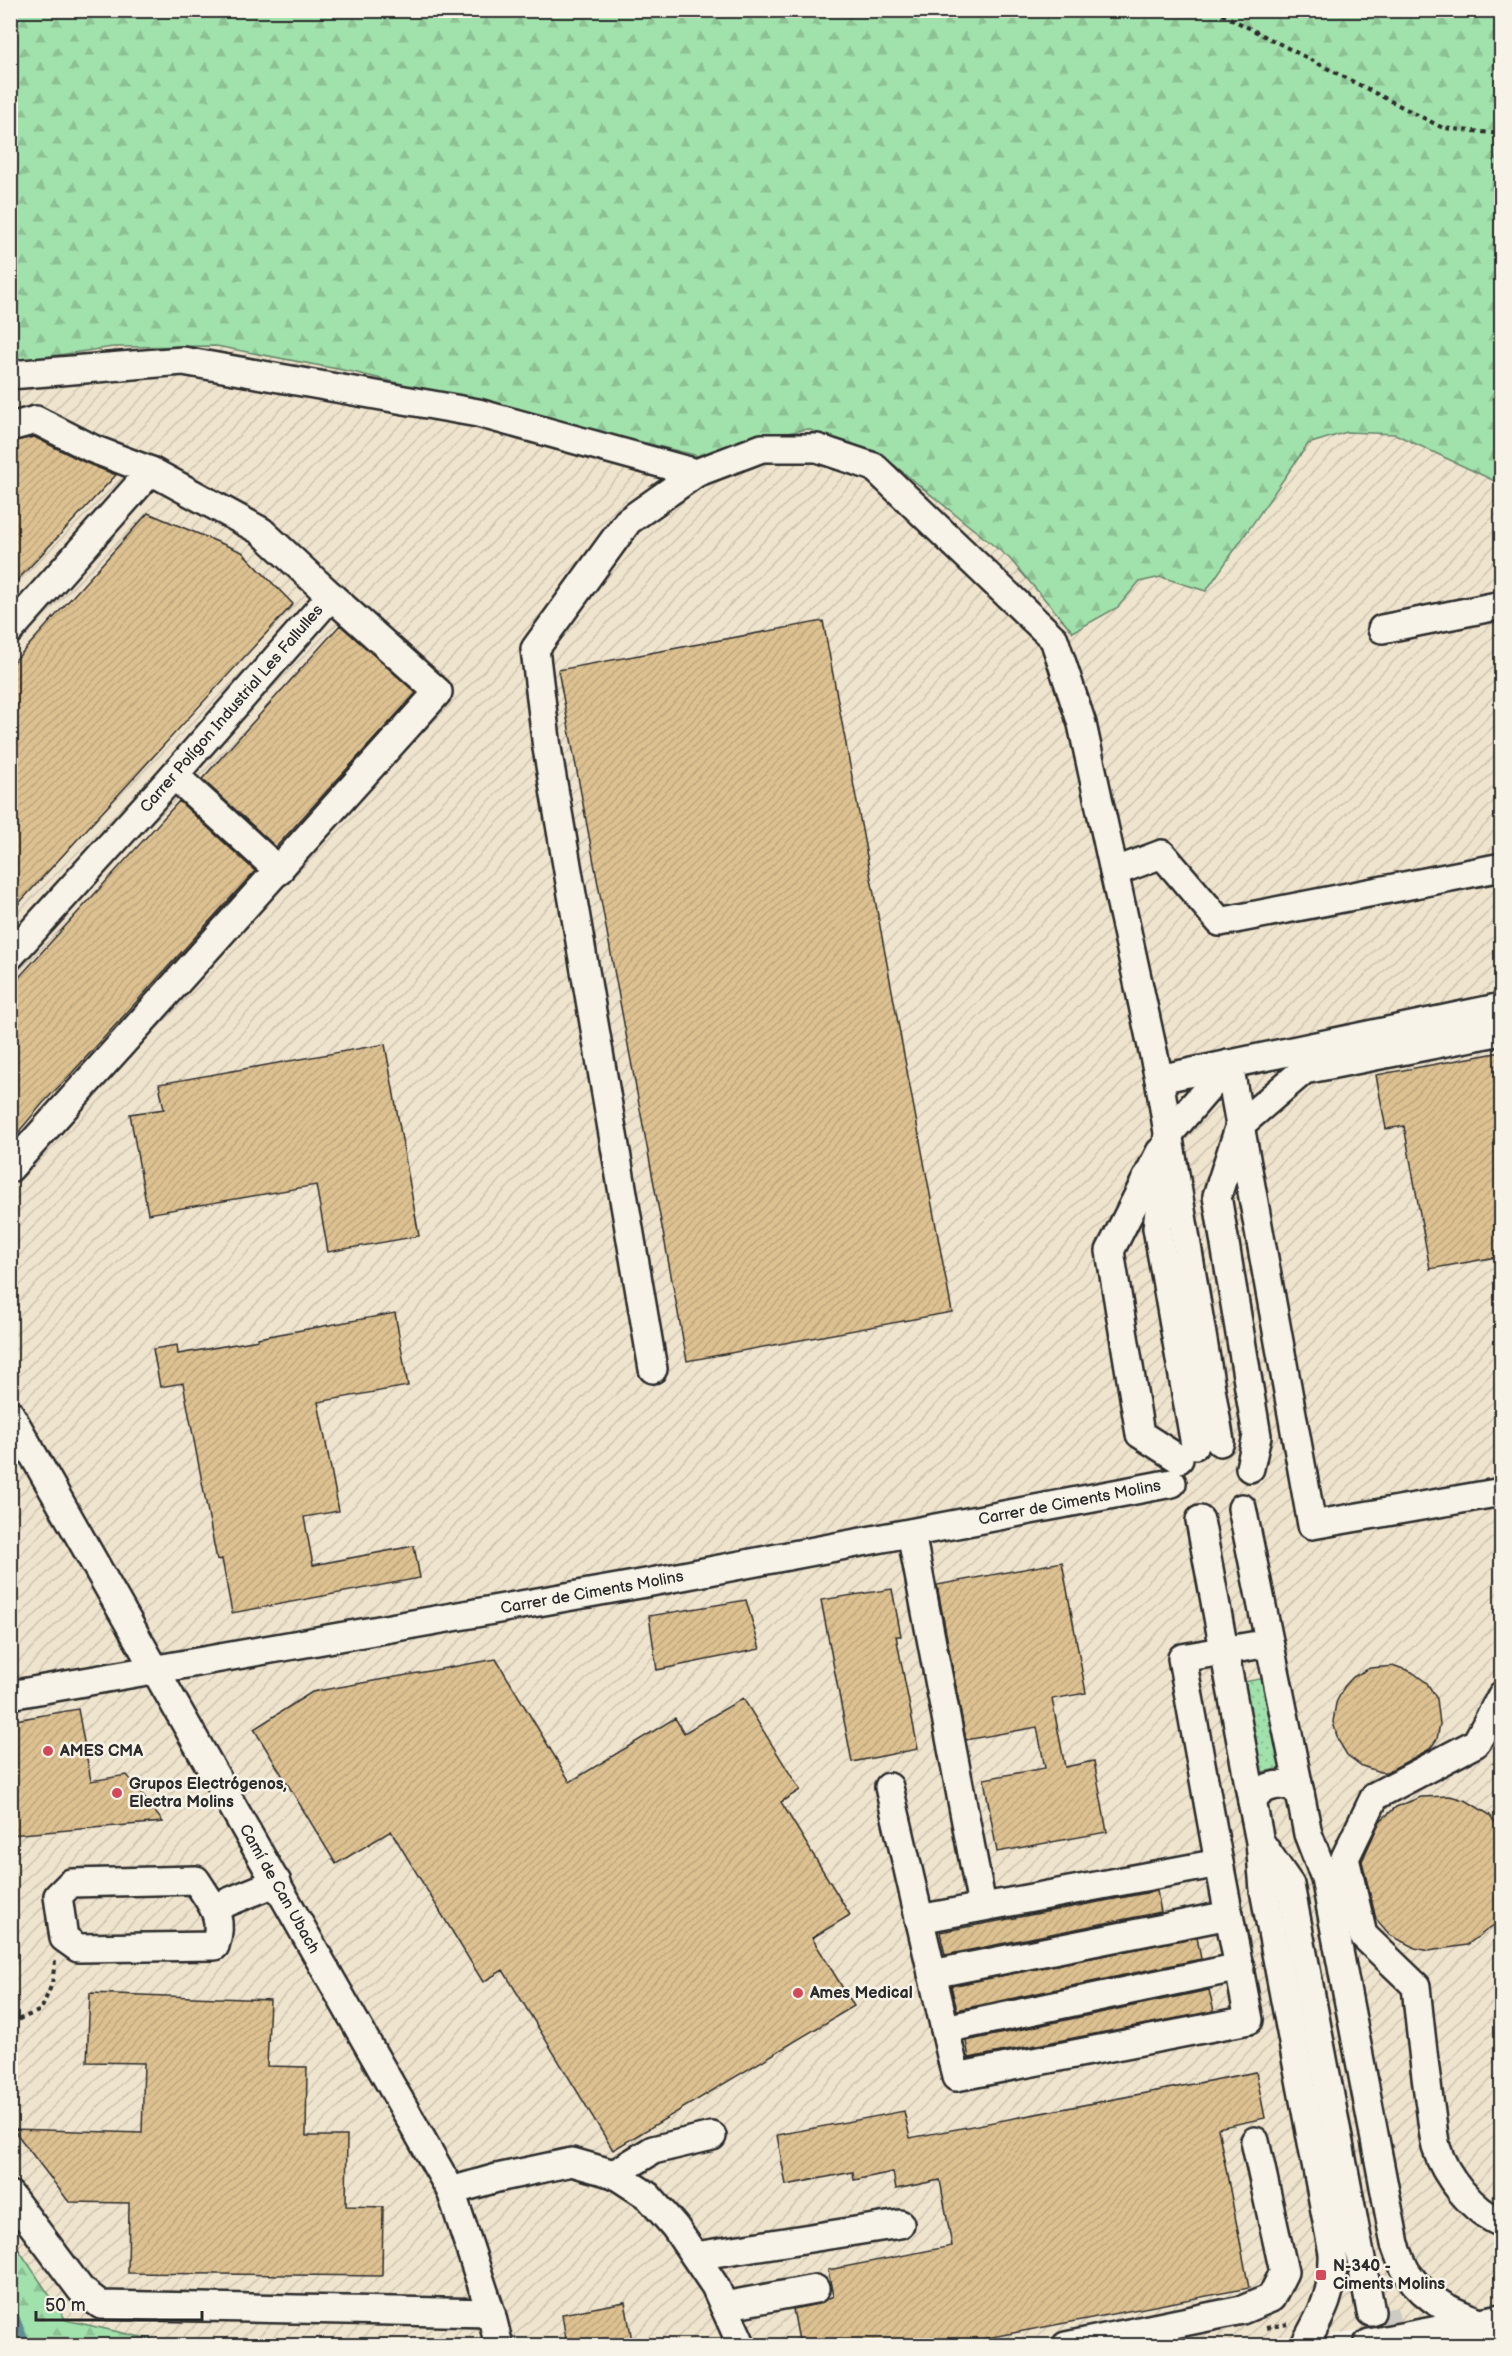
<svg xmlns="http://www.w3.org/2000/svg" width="1512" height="2356" font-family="'Balsamiq Sans',sans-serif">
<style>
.industrial{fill:url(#industrial-furrows)}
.grass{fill:url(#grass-dots);stroke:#66866b;stroke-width:1.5}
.forest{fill:url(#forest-firs);stroke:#66866b;stroke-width:1.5}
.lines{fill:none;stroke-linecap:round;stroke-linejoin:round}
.stream{stroke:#5f8e98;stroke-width:7}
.building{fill:url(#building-hatch);stroke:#2b2b2b;stroke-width:1.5}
.minor-tunnel{stroke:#cecbc2;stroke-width:27;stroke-dasharray:27 14;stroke-linecap:butt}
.minor-casing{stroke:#2b2b2b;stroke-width:32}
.major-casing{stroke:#2b2b2b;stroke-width:38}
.path{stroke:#2b2b2b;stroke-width:4;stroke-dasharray:4.5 4.5;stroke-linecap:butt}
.minor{stroke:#f7f3e8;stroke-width:27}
.major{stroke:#f7f3e8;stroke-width:33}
.poi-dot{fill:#d1495b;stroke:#f7f3e8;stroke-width:2}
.labels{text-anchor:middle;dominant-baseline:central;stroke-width:5;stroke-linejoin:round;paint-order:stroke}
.street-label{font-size:16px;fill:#2b2b2b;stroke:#f7f3e8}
.poi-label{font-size:16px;font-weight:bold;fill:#2b2b2b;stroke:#f7f3e8;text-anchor:start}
</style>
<defs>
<pattern id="industrial-furrows" width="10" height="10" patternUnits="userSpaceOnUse" patternTransform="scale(1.5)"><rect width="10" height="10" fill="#efe4ce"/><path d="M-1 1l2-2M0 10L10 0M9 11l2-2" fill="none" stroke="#cdc4b1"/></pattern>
<pattern id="grass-dots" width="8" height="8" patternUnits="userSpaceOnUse" patternTransform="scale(1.5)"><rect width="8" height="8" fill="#a1e1ab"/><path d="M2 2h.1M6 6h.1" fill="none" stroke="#8bc193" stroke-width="1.8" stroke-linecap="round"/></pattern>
<pattern id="forest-firs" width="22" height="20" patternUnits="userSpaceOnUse" patternTransform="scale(1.5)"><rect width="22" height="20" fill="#a1e1ab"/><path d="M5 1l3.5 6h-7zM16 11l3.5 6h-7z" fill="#8bc193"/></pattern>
<pattern id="building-hatch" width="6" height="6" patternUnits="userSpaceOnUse" patternTransform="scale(1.5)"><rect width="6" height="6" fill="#ddc191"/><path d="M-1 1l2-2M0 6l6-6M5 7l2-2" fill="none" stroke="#bea67d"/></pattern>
</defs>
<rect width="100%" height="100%" fill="#f7f3e8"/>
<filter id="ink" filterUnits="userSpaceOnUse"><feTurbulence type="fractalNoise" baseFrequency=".0167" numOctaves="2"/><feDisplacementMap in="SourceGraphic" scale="12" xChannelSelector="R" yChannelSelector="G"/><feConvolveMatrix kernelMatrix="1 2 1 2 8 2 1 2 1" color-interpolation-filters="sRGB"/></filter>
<g filter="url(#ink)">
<path class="industrial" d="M216 346 353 372 766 437 808 429 894 465 1009 558 1074 632 1118 607 1138 582 1161 577 1206 591 1308 444 1347 432 1395 434 1501 484V2303L1273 2346H300L259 2341 154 2340 66 2320 10 2238V362L113 347Z"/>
<path class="grass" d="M1265 1678 1283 1768 1262 1772 1259 1770 1243 1682Z"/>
<path class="forest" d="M10 11H1501V484L1395 434 1347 432 1308 444 1206 591 1161 577 1139 582 1118 607 1073 632 1009 558 894 465 808 429 766 437 703 457 353 372 216 346 113 347 11 362Z
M11 2238 66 2320 154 2340 259 2341 300 2345H11Z"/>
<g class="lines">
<path class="stream" d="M10 2302 27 2346"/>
</g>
<path class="building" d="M34 437 86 463 116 475 10 588V442Z
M148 513 242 552 293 604 10 913V666Z
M823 621 952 1312 687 1361 558 670Z
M340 625 416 693 276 847 202 779Z
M179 801 255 871 72 1073 43 1103 10 1142 11 986Z
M385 1044 419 1236 328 1252 316 1185 148 1214 130 1114 164 1109 159 1084Z
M1502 1052V1256L1430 1269 1404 1126 1386 1129 1376 1075Z
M395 1313 408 1386 318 1402 339 1511 304 1517 313 1565 414 1546 420 1578 232 1613 222 1559 217 1560 183 1383 160 1387 153 1349 177 1345 178 1354 258 1340V1338Z
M1062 1562 1086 1693 1052 1699 1065 1767 1094 1761 1107 1832 997 1852 984 1779 1045 1768 1037 1727 966 1740 937 1585Z
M892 1589 901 1636H896L918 1749 852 1762 821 1600Z
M746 1600 760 1649 657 1670 649 1616Z
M496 1659 570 1782 675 1718 684 1733 743 1698 800 1790 781 1802 850 1915 812 1938 854 2006 613 2150 503 1970 483 1982 391 1831 336 1864 254 1729 312 1692Z
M1395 1666 1412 1672 1427 1683 1437 1699 1440 1724 1437 1739 1430 1749 1387 1772H1380L1362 1766 1347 1755 1338 1740 1333 1722 1336 1703 1344 1687 1353 1677 1370 1668Z
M78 1709 91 1781 127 1775 163 1822 10 1835V1721Z
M1450 1796 1467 1801 1490 1815 1502 1833V1917L1499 1921 1467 1945 1429 1951 1415 1948 1390 1935 1376 1919 1362 1861 1380 1821 1396 1807 1421 1797Z
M1157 1891 1161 1912 945 1955 940 1932Z
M1197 1937 1201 1959 957 2010 951 1986Z
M1209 1990 1214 2011 969 2058 966 2041Z
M90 1993 270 2000 267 2066 307 2067 306 2136H347L346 2206 383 2207 382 2276 128 2273 129 2203 69 2202 13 2129 142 2133 144 2063 87 2062Z
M1256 2072 1265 2118 1218 2128 1249 2288 945 2346H800L793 2309 818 2304 833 2296 828 2270 952 2246 940 2180 896 2189 893 2172 854 2180 853 2172 786 2185 777 2135 904 2111 910 2138Z
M625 2302 633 2346H567L562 2314Z"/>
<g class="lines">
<path class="minor-tunnel" d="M1384 2310 1393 2346"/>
<defs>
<g id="minor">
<path d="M10 375 183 361 478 413 696 473"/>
<path d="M10 427 36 420 93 449 151 471"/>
<path d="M1382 629 1502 605"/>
<path d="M10 630 151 471 261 531 331 596 174 775 10 956"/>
<path d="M174 775 279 871"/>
<path d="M1114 872 1162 854 1220 922 1502 867"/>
<path d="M1229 1064 1312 1525 1502 1492"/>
<path d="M1159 1079 1502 1007"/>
<path d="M1160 1152 1110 1251 1140 1434 1179 1459"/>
<path d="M10 1168 438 692 331 596"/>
<path d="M653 1369 547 748 535 649 628 521 696 473 762 448H817L874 467 1054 639 1082 724 1159 1079 1220 1442"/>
<path id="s1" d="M10 1414 451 2191 491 2313 499 2346"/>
<path d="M1195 1445 1157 1228 1168 1135 1229 1064"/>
<path d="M1250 1468 1257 1436 1217 1196 1240 1125 1304 1070 1502 1031"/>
<path d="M1242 1508 1300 1793"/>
<path d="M1200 1520 1252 1801"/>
<path d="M911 1533 982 1906"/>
<path id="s2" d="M10 1695 646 1583 1172 1483"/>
<path d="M1502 1695 1476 1743 1375 1796 1345 1858 1363 1935 1416 1986C1420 2026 1424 2066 1430 2106 1432 2119 1433 2134 1436 2147 1445 2176 1473 2212 1502 2223"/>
<path d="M889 1787 956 2077 1249 2020 1219 1863 1182 1658 1269 1643"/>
<path d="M1261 1843 1290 1885 1371 2312"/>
<path d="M196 1880C211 1904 225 1916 215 1946L78 1948 64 1938 58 1896 71 1883Z"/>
<path d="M216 1907 277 1882"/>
<path d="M919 1919 1219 1863"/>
<path d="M932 1974 1229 1915"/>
<path d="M945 2029 1240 1967"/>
<path d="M614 2174 653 2150 712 2136"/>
<path d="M451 2191 497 2178 572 2162 614 2174 648 2196 675 2227 715 2286 742 2346"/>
<path d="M10 2195 81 2290 101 2305 491 2313"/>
<path d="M695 2256 900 2224"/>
<path d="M724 2306 815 2289"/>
<path d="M1066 2346 1242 2310 1271 2298 1284 2272 1255 2141"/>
<path d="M1304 2346C1323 2312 1334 2292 1333 2253L1264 1890 1260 1842 1252 1801C1264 1784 1283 1780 1300 1793L1308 1834 1325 1878 1395 2244C1399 2254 1402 2266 1408 2274 1427 2302 1455 2313 1485 2324"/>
</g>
<path id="major" d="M1370 2346 1502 2321"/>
</defs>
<use href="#minor" class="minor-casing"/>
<use href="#major" class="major-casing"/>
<path class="path" d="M1214 10 1443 128 1502 134
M10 2023 41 2010 52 1984 55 1961
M1266 2328 1288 2324"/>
<use href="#minor" class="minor"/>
<use href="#major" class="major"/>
</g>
</g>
<g class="poi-dot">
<circle cx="48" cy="1751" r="6"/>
<circle cx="117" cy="1793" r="6"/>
<circle cx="798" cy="1993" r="6"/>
<rect x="1315" y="2269" width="12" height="12" rx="3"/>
</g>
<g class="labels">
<g class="street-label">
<text transform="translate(232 709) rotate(-49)">Carrer Polígon Industrial Les Fallulles</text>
<text stroke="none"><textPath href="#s2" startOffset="1077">Carrer de Ciments Molins</textPath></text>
<text stroke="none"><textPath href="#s2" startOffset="591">Carrer de Ciments Molins</textPath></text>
<text stroke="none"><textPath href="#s1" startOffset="546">Camí de Can Ubach</textPath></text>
</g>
<g class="poi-label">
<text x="60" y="1751">AMES CMA</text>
<text x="129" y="1784">Grupos Electrógenos,<tspan x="129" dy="18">Electra Molins</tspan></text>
<text x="810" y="1993">Ames Medical</text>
<text x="1333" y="2266">N-340 -<tspan x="1333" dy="18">Ciments Molins</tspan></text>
</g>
</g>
<rect width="1512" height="2356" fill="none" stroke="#f7f3e8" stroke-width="36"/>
<rect x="18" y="18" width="1476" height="2320" fill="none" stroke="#2b2b2b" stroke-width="2" filter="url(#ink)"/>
<path d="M36 2311v9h166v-9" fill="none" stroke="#2b2b2b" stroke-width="3"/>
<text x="45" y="2311" font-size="18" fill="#2b2b2b" stroke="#f7f3e8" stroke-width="4.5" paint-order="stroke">50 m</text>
</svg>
